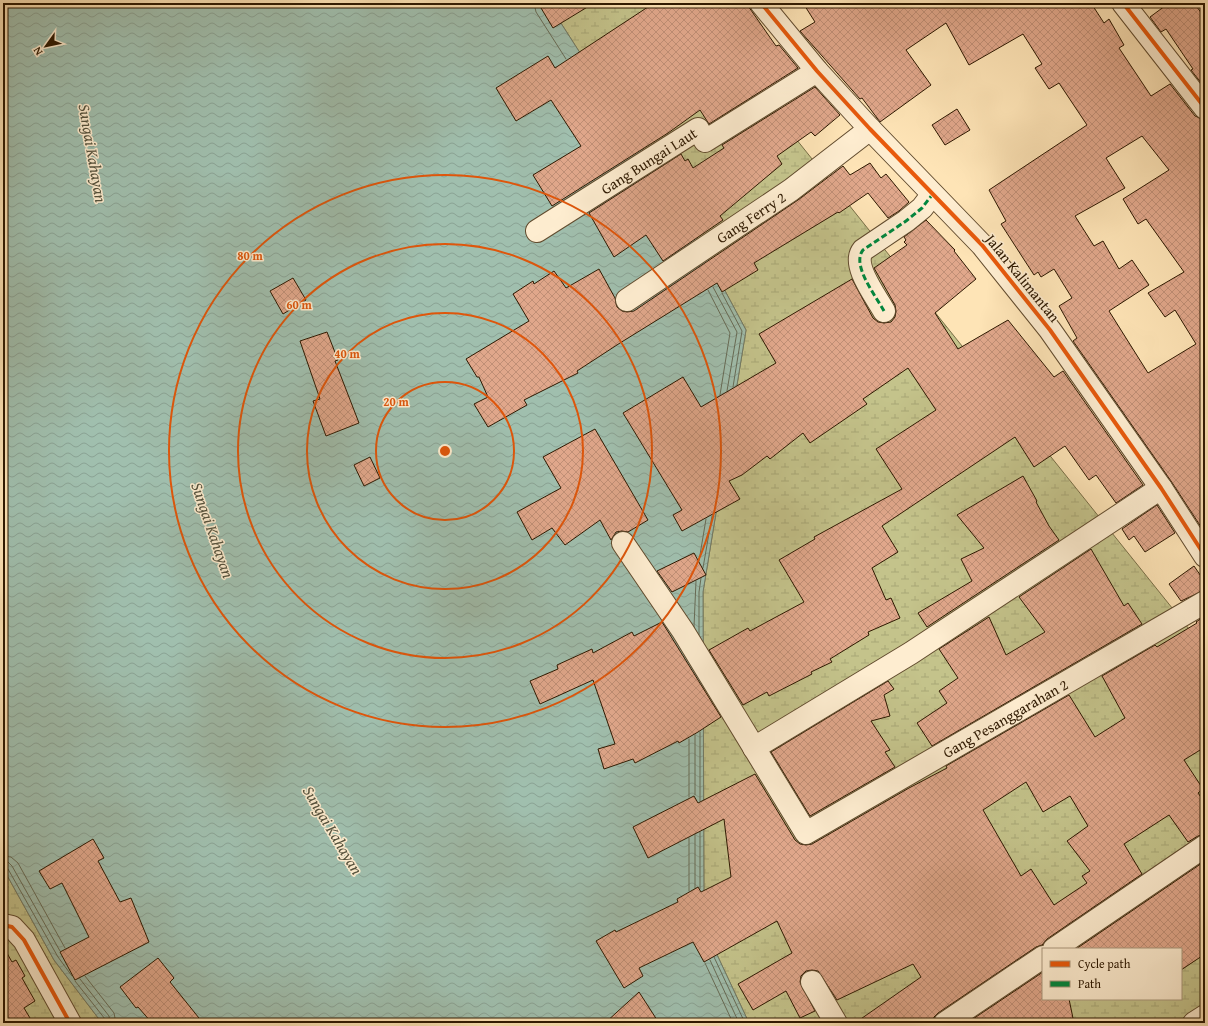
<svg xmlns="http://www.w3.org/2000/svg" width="1208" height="1026" font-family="'Gentium Book Plus',serif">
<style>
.wetland{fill:url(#wetland-marsh);stroke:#786e46;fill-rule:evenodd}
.water{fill:url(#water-waves);stroke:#727c68}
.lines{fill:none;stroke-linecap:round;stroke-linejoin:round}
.shore{stroke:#666c57;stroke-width:1}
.building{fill:url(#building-cross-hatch);stroke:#2d1800;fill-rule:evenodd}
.minor-casing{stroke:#614b2e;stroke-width:24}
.minor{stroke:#feedd0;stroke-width:22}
.quiet{stroke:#00873e;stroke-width:3;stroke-dasharray:6 3;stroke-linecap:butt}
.cycleway-casing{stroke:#feedd0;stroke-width:6}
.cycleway{stroke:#e8590c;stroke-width:4}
.ring{fill:none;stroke:#df560b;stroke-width:2}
.labels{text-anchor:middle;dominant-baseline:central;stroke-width:3;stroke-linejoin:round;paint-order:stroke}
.street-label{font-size:15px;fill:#2d1800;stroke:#feedd0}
.water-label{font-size:16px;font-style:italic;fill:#55523d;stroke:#feedd0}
.centre{fill:#df560b;stroke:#feedd0;stroke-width:2}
.ring-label{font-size:12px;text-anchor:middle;font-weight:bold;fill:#df560b;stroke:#feedd0;stroke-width:3;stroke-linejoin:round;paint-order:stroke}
</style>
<defs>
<pattern id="wetland-marsh" width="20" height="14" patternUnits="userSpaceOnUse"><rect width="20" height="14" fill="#c4c38b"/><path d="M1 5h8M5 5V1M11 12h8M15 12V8" fill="none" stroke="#a9a776"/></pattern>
<pattern id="water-waves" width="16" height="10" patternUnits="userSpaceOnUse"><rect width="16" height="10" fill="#a0bfae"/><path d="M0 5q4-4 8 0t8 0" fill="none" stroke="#8aa394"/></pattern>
<pattern id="building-cross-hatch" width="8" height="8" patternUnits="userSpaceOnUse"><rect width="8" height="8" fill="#e0a78b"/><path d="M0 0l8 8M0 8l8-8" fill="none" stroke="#c08f76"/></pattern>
</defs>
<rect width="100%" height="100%" fill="#fee4b6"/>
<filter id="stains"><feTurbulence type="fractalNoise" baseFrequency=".005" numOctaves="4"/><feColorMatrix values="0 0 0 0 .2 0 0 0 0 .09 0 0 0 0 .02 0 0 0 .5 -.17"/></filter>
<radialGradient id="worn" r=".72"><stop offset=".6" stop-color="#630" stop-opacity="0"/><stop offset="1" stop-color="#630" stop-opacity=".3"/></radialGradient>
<path class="wetland" d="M548 3H687L1205 649V1023H749L704 927 703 592 746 330 686 218ZM1043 949H1181V999H1043Z
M3 868 54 960 102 1023H3Z"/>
<path class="water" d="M3 3H548L686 218 746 330 703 592 704 927 749 1023H102L54 960 3 868Z"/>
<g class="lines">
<path class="shore" d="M534 3 536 12 566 59
M713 287 737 332 727 391
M708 290 730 333 720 395
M722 293 742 331 733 387
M699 561 706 519
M703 568 712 516
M694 627 696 581
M699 635V592L701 578
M700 732V801
M695 735V795
M689 739V797
M700 832V889
M695 835V888
M689 838V891
M3 856 11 857 18 863 65 948
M3 862H8L12 866 60 951
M3 867 8 869 58 957 72 976
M714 957 745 1023
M710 960 739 1023
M705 963 733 1023
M85 976 114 1013 116 1023
M80 979 109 1016 110 1023
M75 981 105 1019V1023"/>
</g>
<path class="building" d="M538 3H594L553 28Z
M654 3H746L776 46 779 45 798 68 709 124 700 110 668 133 552 206 533 175 581 146 551 100 516 121 496 88 548 56 555 68Z
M803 3H1091L1104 23 1109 19 1124 45 1119 48 1151 96 1170 84 1195 116 1205 120V533L1171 481 1073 341 1077 338 1059 306 1072 298 1054 269 1041 277 1038 272 1034 275 1001 224 1006 221 989 190 1087 125 1059 83 1049 89 1035 68 1042 64 1023 34 969 65 946 23 906 50 931 85 880 122 862 98 860 99 800 31 815 22ZM1142 136 1169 170 1123 199 1138 224 1146 219 1184 272 1148 293 1165 317 1175 310 1196 344 1148 373 1109 311 1149 285 1132 260 1119 269 1103 241 1094 246 1075 216 1125 188 1106 158Z
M1169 3H1194L1205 18V88L1191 70 1193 69 1166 29 1161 32 1150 17Z
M815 87 840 115 815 136 811 132 777 156 782 164 720 216 723 220 663 261 646 235 614 257 589 213 681 154 685 161 688 159 693 168 724 148 722 145Z
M957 109 970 130 945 145 932 125Z
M870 163 881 178 886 174 909 202 899 211 888 218 868 193 839 213 838 212 754 263 758 270 722 292 717 283 620 343 577 371 578 373 524 400 527 405 488 427 474 404 488 397 479 377H477L466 359 529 321 513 294 533 281 534 284 554 271 566 288 599 269 615 298 617 307 622 311 627 312 634 311 798 200 843 166 850 175Z
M926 220 955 250 954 251 976 279 935 313 958 349 1008 320 1054 377 1063 371 1143 485 1116 503 1096 475 1089 480 1065 446 1034 467 1015 437 882 526 898 552 872 568 886 600 891 598 900 618 868 632 869 635 830 659 832 662 811 672 812 674 769 696 767 692 743 705 709 650 748 628 750 631 804 602 779 560 815 539 814 537 902 489 876 449 936 410 908 368 863 399 867 404 810 443 803 433 770 459 767 456 742 475 729 481 740 499 682 531 673 515 682 510 623 413 683 377 701 407 776 363 759 334 852 279 873 318 878 322 884 323 891 322 895 317 896 311 895 305 874 268 907 245 904 242 906 240 904 237Z
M293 278 306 300 283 314 270 291Z
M327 332 338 360 335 361 359 423 326 436 313 401 320 399 300 341Z
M595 429 648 520 628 532 622 531 616 532 611 540 600 520 565 545 552 528 532 540 517 512 561 488 543 457Z
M370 457 380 478 364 486 354 465Z
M1023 476 1037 501 1036 502 1049 526 1059 540 927 627 918 613 972 581 961 559 984 548 957 515Z
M1157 505 1175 533 1145 552 1134 536 1129 540 1122 529Z
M1091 549 1124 606 1128 603 1142 624 932 746 917 723 947 703 939 691 958 678 939 649 989 617 1006 655 1045 632 1019 597Z
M694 553 706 575 672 592 657 571Z
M1194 566 1205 582V590L1181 601 1169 584Z
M1205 616V747L1184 760 1203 789 1198 793 1205 803V834L1198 836 1188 842 1169 815 1124 844 1142 874 1047 939 1042 945 1036 947 938 1013 934 1017 933 1023H855L921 977 913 964 837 1000 818 971 812 970 806 971 801 976 800 982 815 1011 800 1018 786 991 753 1010 738 984 792 953 777 921 704 962 693 942 639 968 643 976 624 988 596 941 615 930 616 932 678 902 677 899 698 887 701 892 731 877 724 819 648 858 633 827 694 796 698 803 755 774 795 840 800 844 806 845 812 844 909 788 947 768 946 766 1069 695 1095 737 1125 718 1102 676 1155 645 1157 647 1197 623 1196 622ZM1026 782 1043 812 1070 796 1088 826 1067 841 1090 871 1082 876 1087 883 1054 905 1031 869 1021 876 983 810Z
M662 622 721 717 698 732 679 743 678 741 635 763 633 759 604 769 598 749 615 744 593 680 540 704 530 681 558 669 557 665 592 649 593 653 632 632 634 636Z
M888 681 894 689 884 695 890 716 871 721 890 750 885 752 895 767 810 816 771 752Z
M93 839 104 858 98 861 120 902 131 898 149 942 75 980 60 952 89 937 62 883 50 889 39 871Z
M1202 863 1205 867V954L1181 970V949H1076Z
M3 946 12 962 16 960 25 976 22 978 35 1001 24 1008 33 1023H3Z
M158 958 174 978 170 982 203 1023H152L138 1007 136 1008 120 987Z
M1043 972V999H1069L1074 1023H967Z
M639 992 659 1023H605Z"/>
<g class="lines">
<defs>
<g id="minor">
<path d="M761 3 817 71 870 129 982 245 1050 330 1161 488 1205 556"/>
<path d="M1123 3 1205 108"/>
<path id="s1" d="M537 231 698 129 705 141 817 71"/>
<path id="s2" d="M627 300 791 190 870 129"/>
<path d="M884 311C876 296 851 265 863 250L906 221 922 208 932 195"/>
<path id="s3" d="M623 543 683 631 806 833 1205 602"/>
<path d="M754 748 911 653 1161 488"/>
<path d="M3 925 12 927 24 940 70 1023"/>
<path d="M1054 949 1205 846"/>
<path d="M812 982 836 1023"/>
<path d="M945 1023 1043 957"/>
<path d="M1194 1023 1205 1016"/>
</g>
</defs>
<use href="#minor" class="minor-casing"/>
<use href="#minor" class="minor"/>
<path class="quiet" d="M884 311C876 296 851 265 863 250L906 221 922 208 932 195"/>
<defs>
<path id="cycleway" d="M761 3 817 71 870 129 982 245 1050 330 1161 488 1205 556
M1123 3 1205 108
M3 925 12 927 24 940 70 1023"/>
</defs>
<use href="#cycleway" class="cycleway-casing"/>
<use href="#cycleway" class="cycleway"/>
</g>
<g class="ring">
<circle cx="445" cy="451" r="69"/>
<circle cx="445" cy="451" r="138"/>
<circle cx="445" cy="451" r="207"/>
<circle cx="445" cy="451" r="276"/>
</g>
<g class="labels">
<g class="street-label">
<text stroke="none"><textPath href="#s1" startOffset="132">Gang Bungai Laut</textPath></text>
<text stroke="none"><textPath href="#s2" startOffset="149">Gang Ferry 2</textPath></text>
<text transform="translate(1023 278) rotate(51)">Jalan Kalimantan</text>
<text stroke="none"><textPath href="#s3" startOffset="573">Gang Pesanggarahan 2</textPath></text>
</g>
<g class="water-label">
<text transform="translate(93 153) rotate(80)">Sungai Kahayan</text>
<text transform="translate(213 530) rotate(71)">Sungai Kahayan</text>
<text transform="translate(333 830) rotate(59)">Sungai Kahayan</text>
</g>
</g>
<circle cx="445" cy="451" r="6" class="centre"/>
<g class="ring-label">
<text x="250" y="260">80 m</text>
<text x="299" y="309">60 m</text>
<text x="347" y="358">40 m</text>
<text x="396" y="406">20 m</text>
</g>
<rect width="1208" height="1026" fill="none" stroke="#fee4b6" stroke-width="16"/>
<rect x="4" y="4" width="1200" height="1018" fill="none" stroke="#2d1800" stroke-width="2"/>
<rect x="8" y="8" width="1192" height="1010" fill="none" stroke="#2d1800"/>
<rect x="1042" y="948" width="140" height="52" fill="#feedd0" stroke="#aa987d"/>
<rect x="1050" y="961" width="20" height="6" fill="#e8590c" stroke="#aa987d"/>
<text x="1078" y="968" font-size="12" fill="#2d1800">Cycle path</text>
<rect x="1050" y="981" width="20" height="6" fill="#00873e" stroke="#aa987d"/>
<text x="1078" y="988" font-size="12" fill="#2d1800">Path</text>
<g transform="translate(46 46) rotate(237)" stroke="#feedd0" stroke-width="3" paint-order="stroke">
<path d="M0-3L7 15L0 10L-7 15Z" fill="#2d1800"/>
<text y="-6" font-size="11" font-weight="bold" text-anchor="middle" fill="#2d1800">N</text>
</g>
<rect width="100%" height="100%" filter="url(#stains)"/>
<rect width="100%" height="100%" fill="url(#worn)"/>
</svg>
